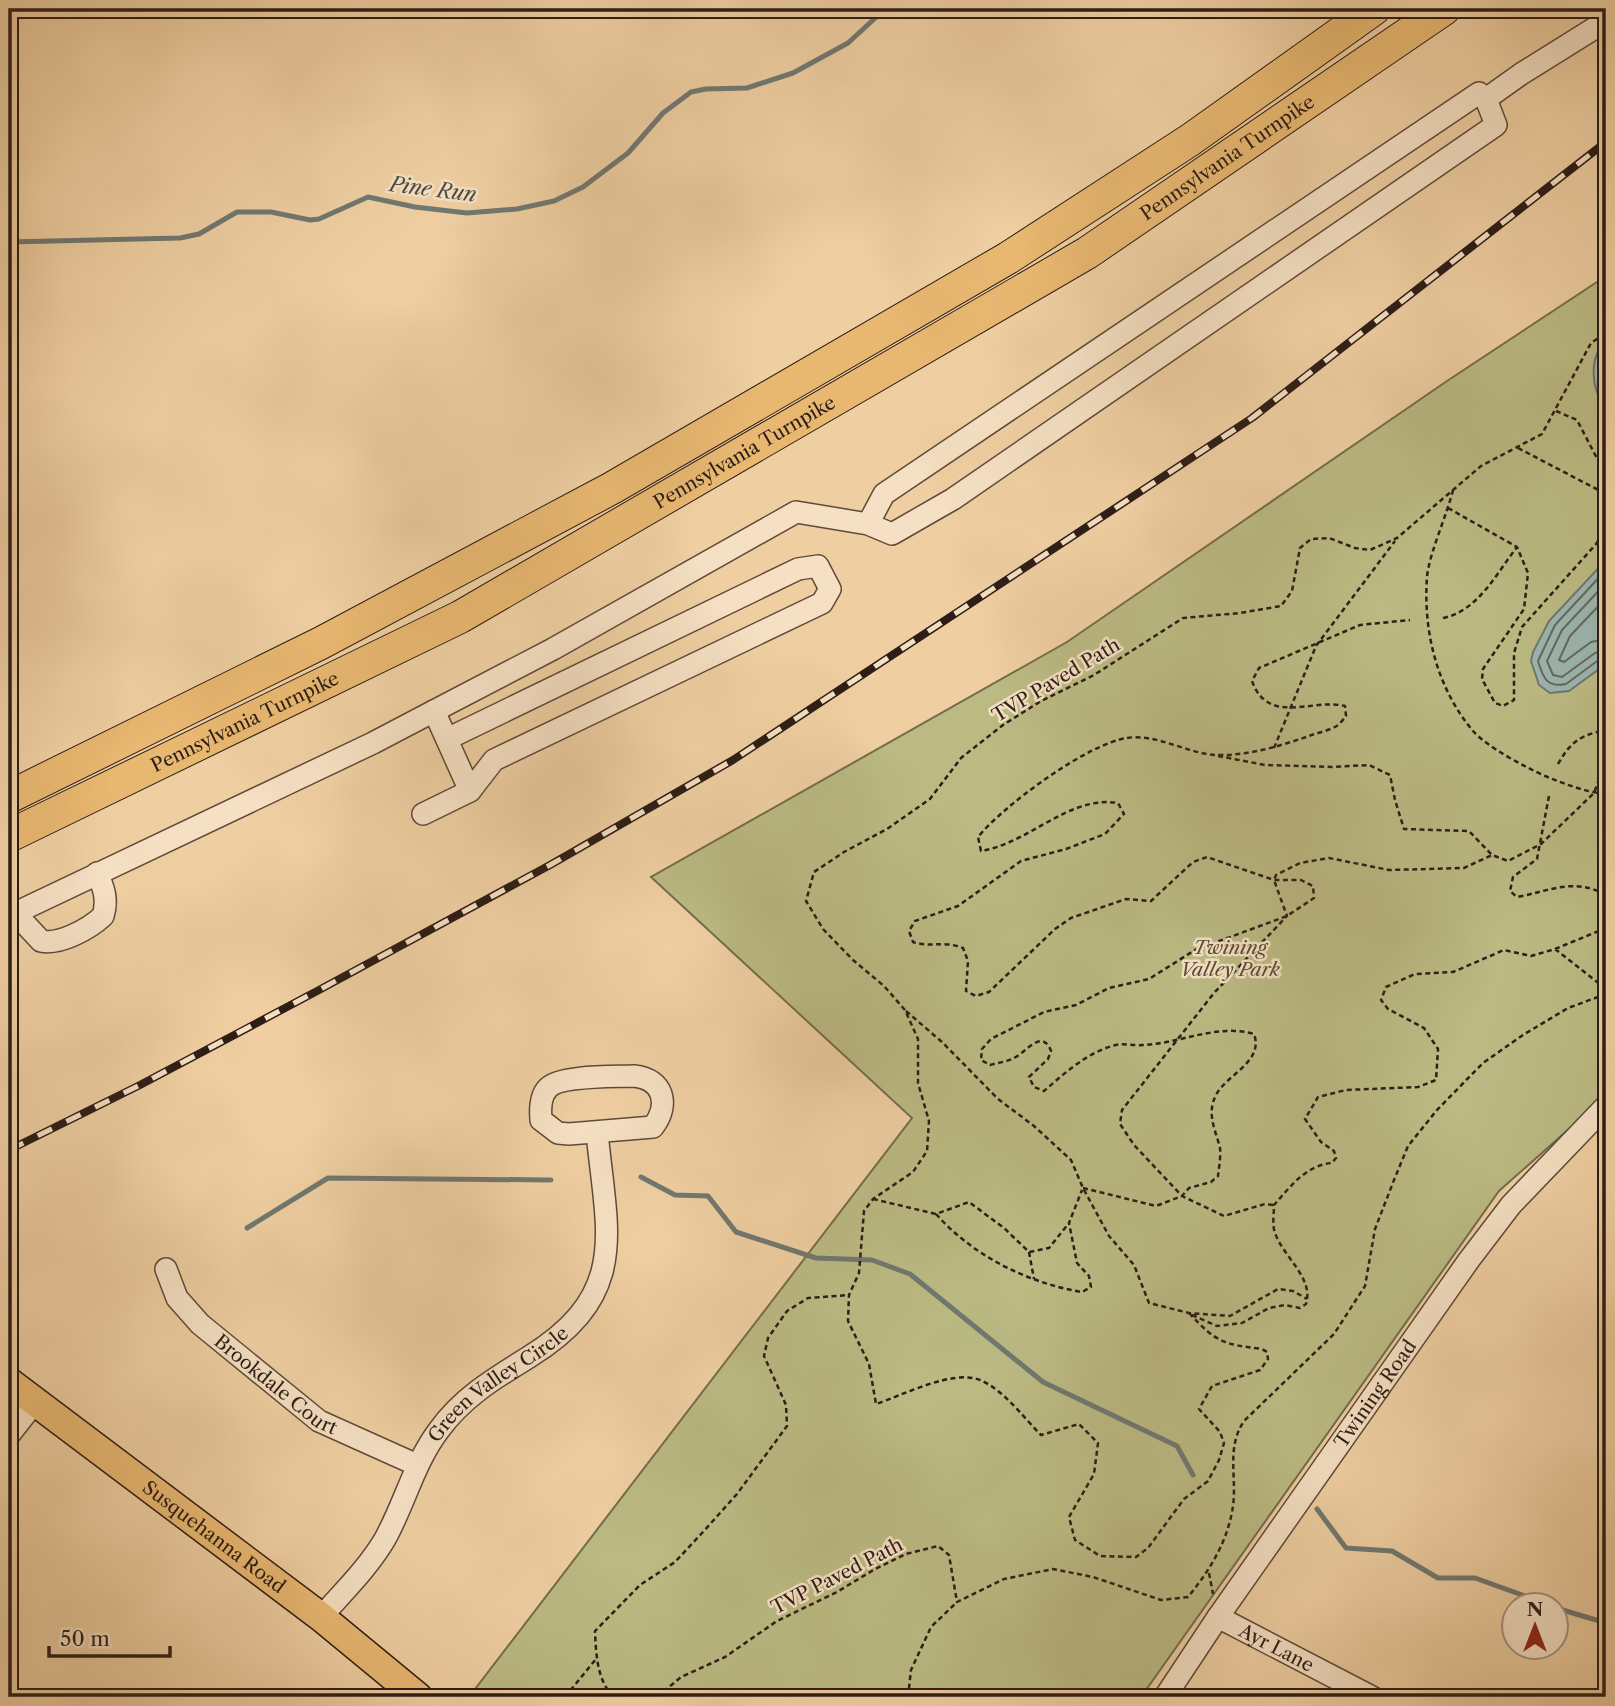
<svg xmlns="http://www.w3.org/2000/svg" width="1615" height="1706" font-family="'Libre Caslon Text',serif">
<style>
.green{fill:#bbba83;stroke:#746c4c;stroke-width:2}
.water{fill:#9cb5ae;stroke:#707871;stroke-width:2}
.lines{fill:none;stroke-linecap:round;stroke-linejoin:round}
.shore{stroke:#646962;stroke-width:2}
.stream{stroke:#707871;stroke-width:5}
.minor-casing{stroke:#5e4a39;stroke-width:24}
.major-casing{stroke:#2d1d16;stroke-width:31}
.highway-casing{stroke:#2d1d16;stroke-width:34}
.path{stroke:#2d1d16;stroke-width:2.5;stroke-dasharray:5 3.5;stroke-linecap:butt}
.minor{stroke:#f5e0c3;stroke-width:21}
.major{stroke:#e8b871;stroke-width:28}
.highway{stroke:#e8b871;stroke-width:32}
.rail-casing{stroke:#2d1d16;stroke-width:8}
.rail{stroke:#f5e0c3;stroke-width:5;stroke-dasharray:16;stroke-linecap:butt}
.labels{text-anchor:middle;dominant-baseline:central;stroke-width:5;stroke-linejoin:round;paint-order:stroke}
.street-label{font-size:19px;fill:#2d1d16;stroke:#f5e0c3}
.park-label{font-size:19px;font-style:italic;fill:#584c37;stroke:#f5e0c3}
.water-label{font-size:21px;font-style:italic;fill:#4e4b44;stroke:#f5e0c3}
</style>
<rect width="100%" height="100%" fill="#efcfa2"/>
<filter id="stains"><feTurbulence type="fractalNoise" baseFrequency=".00286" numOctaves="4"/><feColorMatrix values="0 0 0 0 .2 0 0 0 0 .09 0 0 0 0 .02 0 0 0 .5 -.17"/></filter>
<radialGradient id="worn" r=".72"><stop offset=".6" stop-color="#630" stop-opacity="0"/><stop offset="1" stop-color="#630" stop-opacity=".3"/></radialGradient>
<path class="green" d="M1606 276V1096L1499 1191 1141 1697H469L912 1118 651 877 1067 642 1447 381Z"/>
<path class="water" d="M1606 340V408C1591 390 1588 358 1606 340Z
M1606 560V664L1569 691 1550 693 1539 685 1531 661 1533 652 1549 621Z"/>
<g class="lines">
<path class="shore" d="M1606 570 1555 625 1538 661C1543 678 1547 688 1566 684L1600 659H1606
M1606 583 1562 630 1547 661 1553 675 1562 677 1595 653 1606 650
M1606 598 1570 636 1559 660 1564 662 1591 642 1606 639"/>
<path class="stream" d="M9 242 180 238 199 234 237 212H271L310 220 319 219 368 197 415 207 467 213 517 209 554 201 583 187 628 153 663 113 691 92 706 89 747 88 793 73 848 43 885 9
M641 1177 675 1195 708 1196 736 1232 816 1258 872 1260 910 1274 1043 1382 1177 1446 1193 1475
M247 1228 328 1178 551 1180
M1317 1509 1346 1548 1392 1551 1438 1578H1475L1547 1604
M1556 1608 1606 1623"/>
<defs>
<g id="minor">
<path d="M1486 99 1521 74 1606 21"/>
<path d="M434 711 553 649 796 512 868 524 884 494 1479 93 1486 99 1496 125 953 499 892 534 868 524"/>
<path d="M447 739 798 569 818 566 830 589 822 603 494 760 470 791"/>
<path d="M15 913 41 941C60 945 89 929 103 916 108 900 104 888 97 873"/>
<path d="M9 916 373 743 434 711 470 791 423 814"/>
<path d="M634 1076C664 1079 670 1105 653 1127L569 1134 558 1133 541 1120C540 1109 540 1096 548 1088 560 1075 616 1077 634 1076Z"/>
<path id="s1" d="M166 1269 177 1298 200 1324 319 1421 417 1465"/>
<path d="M9 1435 35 1402"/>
<path id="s2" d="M321 1617C343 1592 368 1568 385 1539 405 1503 414 1463 439 1430 463 1397 495 1378 529 1357 630 1294 607 1234 597 1133"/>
<path id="s3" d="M1218 1617 1372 1697"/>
<path id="s4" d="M1165 1697 1218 1617 1469 1260 1511 1205 1606 1106"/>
</g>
<g id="major">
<path id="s5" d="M9 1382 321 1617 418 1697"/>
</g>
<g id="highway">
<path d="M9 797 321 643 612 488 1008 258 1190 140 1374 9"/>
<path id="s6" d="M9 836 460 617 1087 253 1444 9"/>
</g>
</defs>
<use href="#minor" class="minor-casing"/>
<use href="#major" class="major-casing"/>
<use href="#highway" class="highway-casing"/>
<path class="path" d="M1556 411 1577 420 1601 466 1606 492
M1518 448 1606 494
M1453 490C1447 515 1429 554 1427 577 1423 632 1437 688 1473 731 1487 747 1525 767 1545 776 1565 784 1585 792 1606 794
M1448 508 1517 547 1528 573 1524 609 1483 669 1482 679 1495 703 1503 706 1514 700V653L1522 627 1597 543 1603 526 1606 499
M1443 618C1478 611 1496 574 1517 547
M1274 748 1316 646 1395 541
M1218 756 1265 765 1332 767 1369 765 1390 775 1395 800 1404 829 1469 831 1492 855 1508 861 1541 844 1594 793 1606 760
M1558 764C1571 741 1581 735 1606 730
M1549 796 1537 859 1513 877 1510 891 1517 897C1550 891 1574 877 1606 895
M1555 949 1606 928
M906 1011 942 1042 998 1099 1034 1126 1071 1160 1083 1188 1109 1236 1134 1265 1149 1303 1189 1313 1230 1316 1278 1289 1293 1291 1307 1299
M1083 1188 1156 1206 1182 1196 1189 1188 1211 1182 1218 1176C1219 1167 1221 1157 1220 1148 1216 1131 1206 1114 1216 1095 1227 1074 1264 1062 1254 1034 1217 1023 1179 1044 1142 1045 1134 1046 1124 1043 1116 1045 1087 1052 1065 1073 1044 1091L1034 1087 1029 1077 1048 1059 1051 1051C1042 1027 1025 1054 1012 1059 1005 1062 997 1063 990 1065L981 1060 982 1049 991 1039 1044 1012 1076 1005 1109 988 1149 979 1195 950 1287 916 1314 898 1313 886 1301 880H1274L1207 857 1193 862 1151 901 1126 899 1071 918 1055 929 989 992 976 996 966 991 968 961 963 948C942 940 931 948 913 942L909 931 915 921 958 906 1021 861 1066 849 1105 834 1124 814 1118 803C1069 795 1030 843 981 851L978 837C1004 805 1087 744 1127 738 1155 733 1189 754 1216 755 1248 756 1280 746 1309 736 1317 733 1327 731 1335 727 1339 725 1343 720 1346 716L1345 706C1312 698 1268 726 1252 681L1259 668 1360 625 1410 620
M873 1199 936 1214 969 1202 1004 1228 1029 1252 1049 1248 1069 1223
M1273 1205 1265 1204 1224 1216 1182 1196 1134 1145 1120 1124 1122 1110 1214 993 1287 916 1274 880 1276 875 1300 863 1329 858 1389 870 1464 868 1492 855
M936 1214C973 1256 1028 1283 1082 1292L1091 1287 1089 1276 1077 1263 1069 1223 1082 1190
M1029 1252 1034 1279
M1189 1313C1217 1343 1223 1344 1262 1349L1267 1352 1268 1359 1260 1370 1212 1386 1199 1409 1220 1432 1224 1443 1219 1460 1208 1481 1184 1499 1148 1548 1136 1557 1100 1556 1075 1540 1069 1517 1094 1474 1098 1443 1079 1424 1041 1435C1023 1417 1004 1390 980 1380 953 1369 903 1395 876 1404L869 1364 848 1321 849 1295 859 1273 864 1211 873 1199 913 1172 927 1151 929 1121 918 1083V1039L905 1010 884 986 853 960 823 929 806 901 814 872 844 852 887 829 930 799 961 758 1003 725 1041 701 1094 675 1183 618 1240 613 1281 606 1292 591 1300 548 1311 539 1329 538 1355 548 1370 550 1397 538 1481 466 1542 434 1591 343 1606 333
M1192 1315 1217 1326 1242 1323 1269 1308 1285 1305 1300 1308 1306 1304C1314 1278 1284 1258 1275 1233 1272 1225 1274 1214 1274 1205 1290 1187 1306 1165 1332 1163L1336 1158 1334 1151 1321 1142 1305 1119 1318 1097 1346 1090 1418 1087 1436 1080 1438 1049 1424 1028 1388 1009 1381 1000 1386 987 1415 974 1453 972 1504 950 1531 956 1555 949 1606 989
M1209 1573 1213 1594
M565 1697 596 1659
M613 1697C597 1679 596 1655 595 1631L640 1585 675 1562 703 1532 737 1494 787 1426 786 1405 764 1356 768 1338 787 1311 808 1298 849 1295
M657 1697 681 1677 725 1657 777 1621 837 1592 875 1569 906 1554 938 1546 949 1555 957 1602 1004 1579 1053 1569 1093 1577 1161 1600 1188 1597C1210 1570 1228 1541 1233 1506 1237 1476 1226 1448 1244 1421L1334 1334 1365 1286 1375 1229 1394 1180 1408 1146 1437 1110 1483 1063 1523 1035 1568 1008 1606 994
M908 1697 911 1670 931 1627 957 1602"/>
<use href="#minor" class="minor"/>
<use href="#major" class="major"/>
<use href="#highway" class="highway"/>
<defs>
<path id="rail" d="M9 1150 140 1085 319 990 550 865 733 760 1252 418 1606 142"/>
</defs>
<use href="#rail" class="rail-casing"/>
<use href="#rail" class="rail"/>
</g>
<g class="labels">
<g class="street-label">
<text stroke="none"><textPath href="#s6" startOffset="1396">Pennsylvania Turnpike</textPath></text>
<text stroke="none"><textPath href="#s6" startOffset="830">Pennsylvania Turnpike</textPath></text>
<text transform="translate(1056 680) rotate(-31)">TVP Paved Path</text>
<text stroke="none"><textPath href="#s6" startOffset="262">Pennsylvania Turnpike</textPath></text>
<text stroke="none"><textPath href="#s1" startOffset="163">Brookdale Court</textPath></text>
<text stroke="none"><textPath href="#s2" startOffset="298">Green Valley Circle</textPath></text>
<text stroke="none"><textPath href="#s4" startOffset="369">Twining Road</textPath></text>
<text stroke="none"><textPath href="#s5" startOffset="257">Susquehanna Road</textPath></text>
<text transform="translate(837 1576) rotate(-27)">TVP Paved Path</text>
<text stroke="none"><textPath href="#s3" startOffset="66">Ayr Lane</textPath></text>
</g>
<g class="park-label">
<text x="1230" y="947">Twining<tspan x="1230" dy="22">Valley Park</tspan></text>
</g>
<g class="water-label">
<text transform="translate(433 189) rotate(7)">Pine Run</text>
</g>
</g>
<rect width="1615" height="1706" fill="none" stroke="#efcfa2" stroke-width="35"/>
<rect x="10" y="10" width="1594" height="1685" fill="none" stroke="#2d1d16" stroke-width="3.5"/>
<rect x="18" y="18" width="1580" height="1671" fill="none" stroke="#2d1d16" stroke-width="2"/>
<g transform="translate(1535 1626)"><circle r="33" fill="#f5e0c3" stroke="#a5927e" stroke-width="2"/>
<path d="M0-5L12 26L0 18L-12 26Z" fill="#8f2418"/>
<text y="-10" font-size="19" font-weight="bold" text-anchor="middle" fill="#2d1d16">N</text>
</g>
<path d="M49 1646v10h121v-10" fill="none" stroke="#2d1d16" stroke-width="3.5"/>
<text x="60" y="1646" font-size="21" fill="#2d1d16" stroke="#f5e0c3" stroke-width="5" paint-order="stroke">50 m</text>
<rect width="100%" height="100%" filter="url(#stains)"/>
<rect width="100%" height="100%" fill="url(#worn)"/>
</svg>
